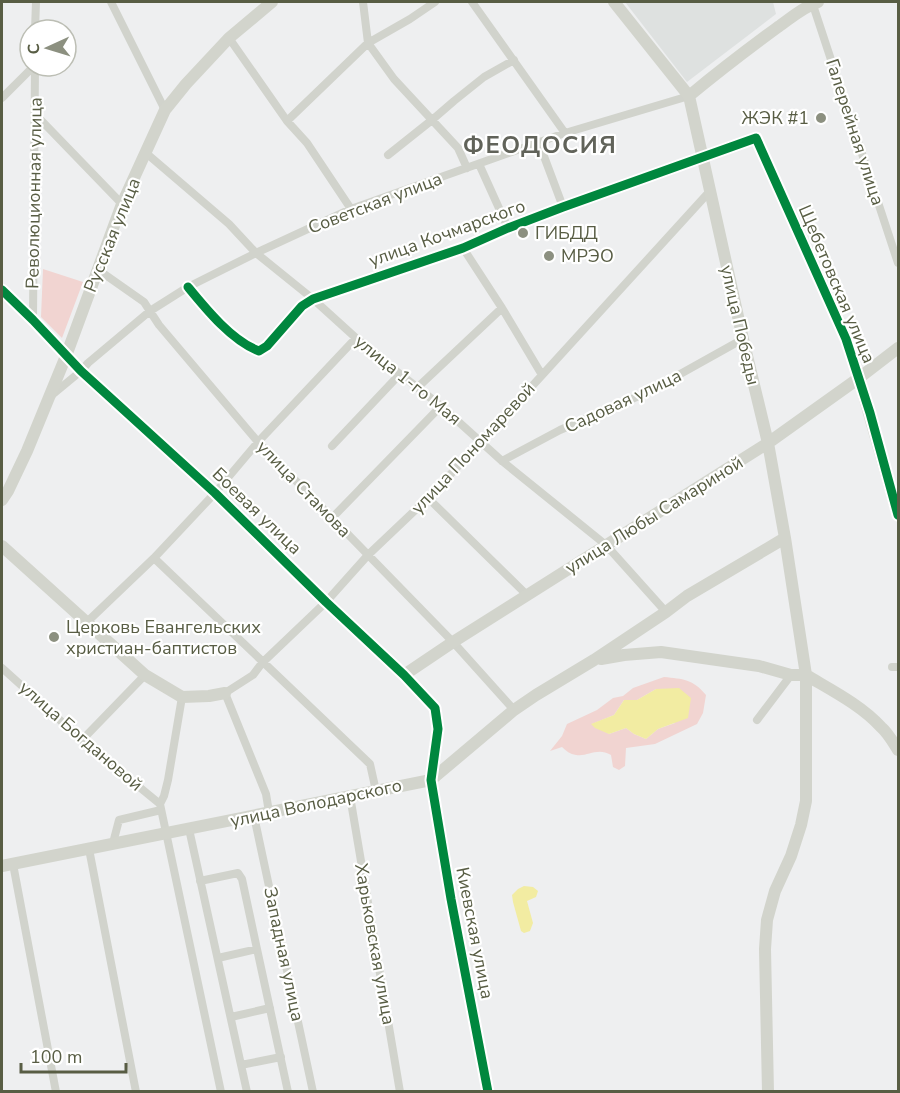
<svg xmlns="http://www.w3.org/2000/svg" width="900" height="1093" font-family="'Nunito Sans',sans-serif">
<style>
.education{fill:#dee1e0}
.green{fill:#f1d4d1;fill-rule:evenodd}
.water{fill:#f2eca2}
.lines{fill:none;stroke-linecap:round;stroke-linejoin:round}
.street{stroke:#d1d3cc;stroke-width:8}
.secondary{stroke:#d2d4cc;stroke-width:12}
.cycleway-casing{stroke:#fff;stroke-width:13}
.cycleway{stroke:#00873e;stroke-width:9}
.poi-dot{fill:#8c9080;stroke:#fff;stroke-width:2}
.labels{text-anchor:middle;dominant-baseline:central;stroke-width:4.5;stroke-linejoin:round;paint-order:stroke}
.poi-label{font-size:18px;fill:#585d44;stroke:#fff;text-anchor:start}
.street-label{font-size:18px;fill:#585d44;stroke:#fff}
.district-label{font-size:24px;font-weight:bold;letter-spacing:1.5px;fill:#61635a;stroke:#fff}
</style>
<rect width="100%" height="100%" fill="#eeeff0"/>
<path class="education" d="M625 2H773L776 14 687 82Z"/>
<path class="green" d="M43 269 83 282 62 338 41 317Z
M664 677C683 679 693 679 706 695L703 713 697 724 655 744 626 748 625 766 619 770 613 767 611 755C597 747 588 757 576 755 570 754 566 751 562 747L550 751 562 736 567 724 597 710 613 698 623 696 633 688ZM656 689 675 723 658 729 646 739 634 734 626 728 609 734 592 724 614 715 624 700H637Z"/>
<path class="water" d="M679 688 691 698 688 718 658 729 646 739 634 734 626 728 609 734 595 728 591 724 614 715 624 700H637L656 689Z
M524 886 533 887 538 891 536 897 527 901 533 923 530 931 524 933 521 931 513 902 512 895 518 889Z"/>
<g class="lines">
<path class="street" d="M111 2 165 110
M363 2 368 43 394 79 458 148 467 168
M472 2 565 133
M812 2 898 263
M35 30 36 2
M229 38 287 121 307 143 351 209
M2 98 34 66
M36 115 122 204
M287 121 368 43 410 19 435 2
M539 143 563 207
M146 153 229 224 256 253 313 299 356 338 400 374 441 406 502 461 606 545 666 612
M388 155 432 120 454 101 484 77 514 60
M479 164 508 228
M463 248 502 308 542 375
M97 269 144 302 159 325 258 442 453 642 514 710
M188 287C206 309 232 341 259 351L267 346 302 306 313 299 463 248 508 228 563 207 756 138 846 339 859 378
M33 320 35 66
M418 387 502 308
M52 395 81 371 88 363 150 311 188 287 256 253 351 209 565 133 689 96
M332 446 400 374
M502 461 560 430 648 392 743 339
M428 498 528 596
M332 518 441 406
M154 558 370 764 376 791
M87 622 154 558 215 493 258 442 356 338
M892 667H898
M2 668 82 740 160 804
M182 697 168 780 164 796 160 804 221 1092
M757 720 791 675
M82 740 145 675
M431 780 451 899 488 1092
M350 796 400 1092
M269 812 266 794 225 693 253 675 262 663 326 602 368 555 428 498 482 441 710 191
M254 816 313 1092
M189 829 247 1092
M113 843 119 820 161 810
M89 849 136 1092
M13 864 56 1092
M200 881 238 873 242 879 257 949
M218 958 257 949 288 1092
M231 1017 270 1008
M241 1065 281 1057"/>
<path class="secondary" d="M614 2 689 96 743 339 768 443 785 538 806 675V801L801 825 791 856 775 891 767 920 765 949 768 1092
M689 96C718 72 748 49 778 27 791 18 803 7 818 2
M2 290 33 320 81 371 215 493 326 602 404 675 435 708 438 729 431 780
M859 378 898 515
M2 500 8 491 27 451 66 356 122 204 165 110 186 84 229 38 272 2
M2 546 145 675 182 697 209 696 225 693
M601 659 624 655 661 652 759 666 791 675H806
M404 675 453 642 768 443 859 378 898 348
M806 675C831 690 861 705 881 727 888 733 893 742 898 750
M2 866 431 780 514 710 536 695 594 660 666 612 687 596 785 538"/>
<defs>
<path id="cycleway" d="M188 287C206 309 232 341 259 351L267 346 302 306 313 299 463 248 508 228 563 207 756 138 846 339 870 413 898 515
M2 290 33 320 81 371 215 493 326 602 404 675 435 708 438 729 431 780 451 899 488 1092"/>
</defs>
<use href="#cycleway" class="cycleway-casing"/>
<use href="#cycleway" class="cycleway"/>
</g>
<g class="poi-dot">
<circle cx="821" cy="118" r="6"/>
<circle cx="523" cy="233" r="6"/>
<circle cx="549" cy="256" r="6"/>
<circle cx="54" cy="637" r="6"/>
</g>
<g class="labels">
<g class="poi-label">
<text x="809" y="118" text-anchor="end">ЖЭК #1</text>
<text x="535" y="233">ГИБДД</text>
<text x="561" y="256">МРЭО</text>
<text x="66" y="627">Церковь Евангельских<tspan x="66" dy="21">христиан-баптистов</tspan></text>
</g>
<g class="street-label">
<text transform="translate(855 132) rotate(72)">Галерейная улица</text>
<text transform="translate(34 193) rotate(-89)">Революционная улица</text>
<text transform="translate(375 203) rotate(-21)">Советская улица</text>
<text transform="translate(447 233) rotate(-20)">улица Кочмарского</text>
<text transform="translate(112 235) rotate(-68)">Русская улица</text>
<text transform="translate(837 284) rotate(67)">Щебетовская улица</text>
<text transform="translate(740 325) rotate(77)">улица Победы</text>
<text transform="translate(408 380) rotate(39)">улица 1-го Мая</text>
<text transform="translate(623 401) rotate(-25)">Садовая улица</text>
<text transform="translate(473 448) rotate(-47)">улица Пономаревой</text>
<text transform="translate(304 489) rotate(46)">улица Стамова</text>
<text transform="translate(257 511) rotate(44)">Боевая улица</text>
<text transform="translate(654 515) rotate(-32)">улица Любы Самариной</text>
<text transform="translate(81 736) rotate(41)">улица Богдановой</text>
<text transform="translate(316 803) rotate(-12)">улица Володарского</text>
<text transform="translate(475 933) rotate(79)">Киевская улица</text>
<text transform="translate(375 944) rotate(80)">Харьковская улица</text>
<text transform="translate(284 954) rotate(78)">Западная улица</text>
</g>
<g class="district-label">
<text x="540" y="145">ФЕОДОСИЯ</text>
</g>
</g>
<rect width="900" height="1093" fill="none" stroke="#585d44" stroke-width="6"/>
<g transform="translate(48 48) rotate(266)"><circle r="28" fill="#ffffff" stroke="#bcbeb4" stroke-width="1.5"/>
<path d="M0-4.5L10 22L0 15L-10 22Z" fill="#8c9080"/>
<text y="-9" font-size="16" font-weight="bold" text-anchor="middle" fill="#585d44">С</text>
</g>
<path d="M21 1063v9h105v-9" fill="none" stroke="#585d44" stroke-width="3"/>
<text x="30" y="1063" font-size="18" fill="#585d44" stroke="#ffffff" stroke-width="4.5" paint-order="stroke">100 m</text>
</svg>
